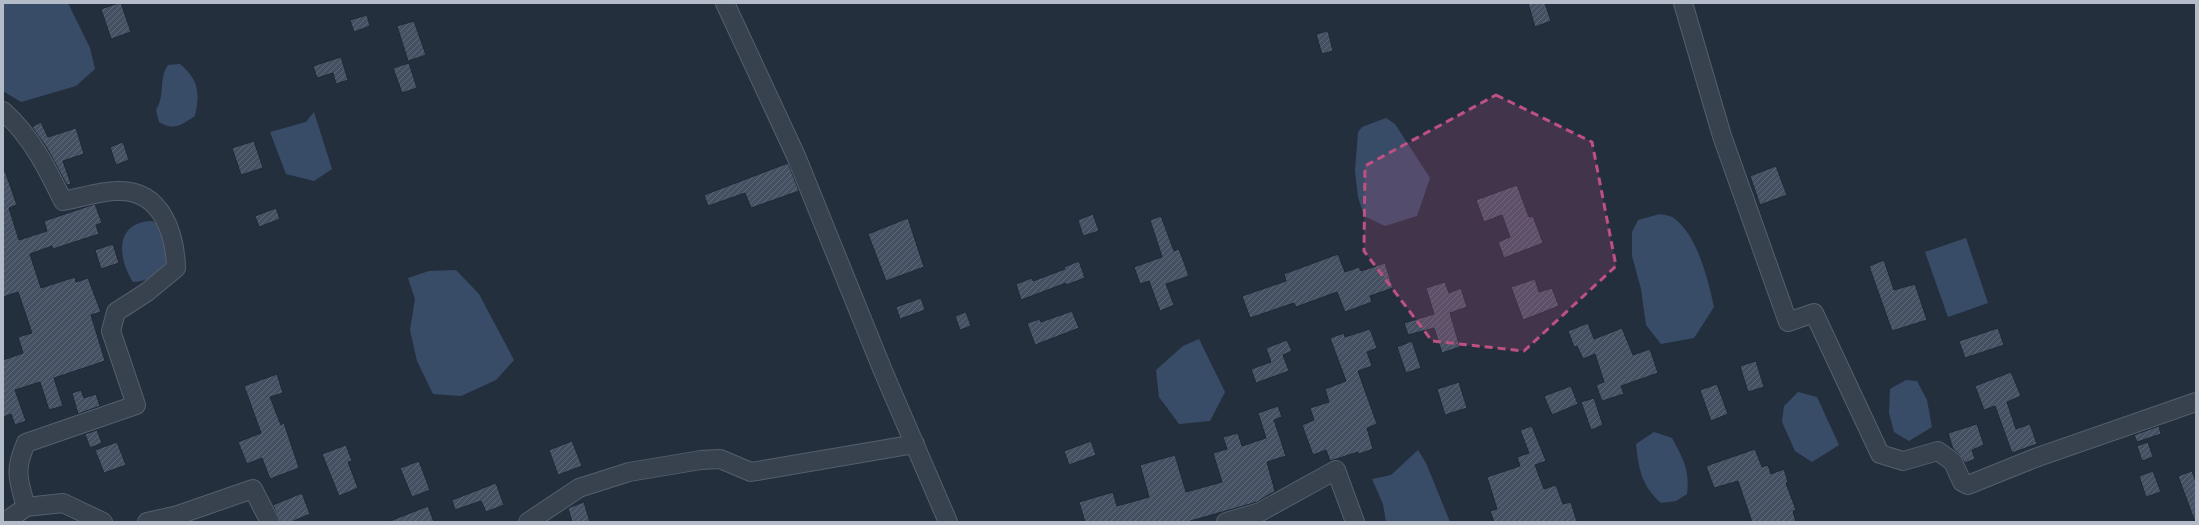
<svg xmlns="http://www.w3.org/2000/svg" width="2199" height="525" font-family="Overpass,sans-serif">
<style>
.water{fill:#394c67}
.building{fill:url(#building-hatch);stroke:#1f2835}
.lines{fill:none;stroke-linecap:round;stroke-linejoin:round}
.minor-casing{stroke:#565f6c;stroke-width:20}
.minor{stroke:#38414e;stroke-width:18}
.marked{fill:#bd5182;fill-opacity:0.2;stroke:#bd5182;stroke-width:3;stroke-dasharray:8 5;stroke-linejoin:round}
</style>
<defs>
<pattern id="building-hatch" width="6" height="6" patternUnits="userSpaceOnUse"><rect width="6" height="6" fill="#455162"/><path d="M-1 1l2-2M0 6l6-6M5 7l2-2" fill="none" stroke="#5d6877"/></pattern>
</defs>
<rect width="100%" height="100%" fill="#242f3e"/>
<path class="water" d="M3 3H68L90 48 95 69 76 86 21 102 3 91Z
M180 64C199 80 200 93 195 116 181 125 174 131 159 122L156 110C166 94 158 80 168 65Z
M314 112 332 169 314 181 286 174 270 132 306 122Z
M1386 118 1395 124 1430 178 1417 216 1385 226 1364 216 1358 197 1355 171 1358 132 1362 127Z
M1660 214C1665 215 1672 216 1675 219 1698 237 1708 280 1714 307L1694 338 1661 344 1646 325 1641 289 1632 256V232L1638 220Z
M152 221 161 226 169 264C157 275 149 281 133 282 117 257 115 222 152 221Z
M1966 238 1988 303 1948 317 1925 252Z
M456 270 479 294 514 360 496 380 461 396 433 394 417 361 410 330 415 299 408 278 429 271Z
M1199 339 1225 392 1210 421 1179 424 1159 397 1156 370 1183 346Z
M1906 380 1917 381 1927 400 1932 427 1909 441 1894 432 1889 413 1890 389Z
M1798 392 1817 397 1839 445 1812 462 1795 451 1782 422 1784 406Z
M1654 432 1672 438C1683 459 1690 469 1687 494L1676 501 1661 503C1641 485 1639 469 1636 444Z
M1418 450 1426 463 1450 522H1386L1383 504 1372 479 1391 475Z"/>
<path class="building" d="M119 3H121L131 32 111 39 101 9Z
M1528 3H1545L1551 21 1535 27Z
M367 15 370 26 354 32 350 20Z
M414 21 426 55 408 61 397 26Z
M1328 31 1333 51 1322 54 1316 34Z
M341 57 348 80 336 84 333 73 317 78 313 66Z
M409 63 417 88 402 93 393 68Z
M41 122 48 137 76 128 84 154 63 161 71 184 67 185 47 148 32 127Z
M254 141 263 168 241 175 232 148Z
M123 142 129 160 116 165 110 147Z
M788 163 799 191 751 208 745 193 708 206 704 195Z
M1776 166 1787 195 1760 205 1750 176Z
M3 171H5L17 205 9 208 19 240 47 231 44 221 95 204 102 223 96 225 99 234 53 249 52 246 30 254 41 288 75 277 76 282 88 278 101 312 91 315 105 361 54 378 63 406 49 410 40 382 15 390 26 421 15 425 11 414 3 417V360L23 353 18 337 32 333 18 292 3 297Z
M1517 185 1529 217 1533 216 1543 243 1504 258 1498 242 1510 237 1502 215 1484 222 1476 200Z
M276 208 280 219 259 227 255 216Z
M1093 214 1099 231 1083 236 1078 220Z
M1161 216 1174 251 1179 249 1189 276 1166 284 1174 305 1160 311 1149 281 1140 284 1134 267 1162 257 1150 220Z
M908 218 924 267 886 281 868 234Z
M113 244 119 263 101 269 95 250Z
M1338 254 1345 272 1359 267 1361 271 1385 263 1393 288 1370 296 1372 302 1345 312 1337 292 1296 307 1294 303 1250 318 1242 296 1286 281 1284 274Z
M1884 260 1894 290 1915 284 1927 320 1892 331 1869 266Z
M1079 261 1085 278 1066 285V283L1021 300 1016 284 1032 278 1033 281 1065 269 1064 267Z
M1535 279 1539 292 1552 288 1559 306 1523 320 1511 287Z
M1445 282 1449 293 1461 288 1467 307 1450 313 1460 347 1442 353 1434 328 1408 335 1404 323 1434 314 1426 288Z
M921 298 925 310 900 319 896 307Z
M1072 311 1079 328 1035 345 1027 323 1040 319 1041 322Z
M966 312 971 326 960 330 955 316Z
M1588 323 1594 339 1622 328 1633 355 1650 349 1658 373 1621 386 1624 394 1602 401 1596 385 1604 382 1595 354 1583 359 1577 346 1574 347 1568 331Z
M1998 328 2004 345 1965 358 1959 341Z
M1370 329 1377 348 1367 352 1372 366 1358 371 1377 424 1367 428 1373 449 1359 454 1358 452 1330 461 1326 450 1313 455 1302 425 1314 420 1310 408 1329 402 1325 389 1346 381 1330 338 1344 333 1345 337Z
M1287 340 1292 351 1283 355 1289 371 1256 383 1251 369 1271 362 1266 348Z
M1412 341 1421 368 1406 373 1397 347Z
M1756 361 1764 387 1748 392 1740 366Z
M2011 372 2021 396 2007 402 2016 429 2030 424 2037 444 2012 453 1995 406 1984 410 1975 386Z
M277 374 283 393 270 397 281 425 284 423 299 468 270 479 262 458 247 464 238 442 261 433 244 386Z
M1459 382 1467 408 1445 415 1437 389Z
M1717 384 1728 414 1711 421 1700 390Z
M1571 386 1578 404 1552 415 1544 396Z
M81 390 84 398 96 394 100 406 78 414 72 393Z
M1594 398 1603 425 1591 430 1581 402Z
M1278 406 1282 417 1274 420 1286 456 1267 462 1275 491 1257 502 1187 522H1085L1079 502 1113 492 1117 506 1149 497 1140 465 1175 455 1186 492 1222 482 1213 453 1227 449 1223 437 1238 433 1242 446 1266 438 1258 413Z
M1977 424 1984 445 1972 450 1975 459 1965 463 1959 454 1953 449 1948 433Z
M1532 426 1546 461 1535 465 1544 489 1556 485 1563 504 1571 502 1577 522H1494L1490 511 1497 509 1487 477 1520 466 1517 457 1529 453 1520 430Z
M2159 426 2161 434 2137 442 2134 435Z
M97 430 102 443 90 448 85 434Z
M572 441 582 466 558 475 549 450Z
M1091 441 1096 455 1069 465 1064 451Z
M117 442 126 465 104 473 95 450Z
M2148 442 2153 457 2142 461 2137 446Z
M346 445 352 461 348 462 358 488 339 496 322 454Z
M1755 449 1762 467 1768 465 1771 474 1784 469 1788 482 1786 483 1796 510 1793 511 1796 522H1752L1738 481 1714 488 1706 466Z
M419 461 430 490 412 497 400 468Z
M2153 471 2161 492 2146 497 2139 476Z
M2192 471 2196 482 2195 522 2178 476Z
M496 483 504 505 486 512 481 501 455 510 452 500Z
M302 493 310 514 291 522H280L273 505Z
M584 502 590 522H572L568 508Z
M428 506 434 522H390V521Z"/>
<g class="lines">
<defs>
<path id="minor" d="M725 3 796 156 883 371 948 522
M1683 3 1722 136 1788 322 1814 313 1880 454 1903 461 1938 451 1953 462 1962 482 1968 485 2035 458 2196 402
M3 111C31 136 47 168 63 201 80 198 103 190 120 191 162 191 175 234 176 268L147 292 116 312 111 331 136 405 26 443C14 470 18 479 26 507L5 522
M26 507 63 503 103 522
M147 522 178 515 253 489 270 522
M528 522 579 488 629 472 701 460 720 459 751 472 915 444
M1226 522 1260 512 1336 470 1355 522"/>
</defs>
<use href="#minor" class="minor-casing"/>
<use href="#minor" class="minor"/>
</g>
<path class="marked" d="M1496 95 1592 142 1616 266 1524 351 1432 341 1364 251 1365 166Z"/>
<rect width="2199" height="525" fill="none" stroke="#b4bcc9" stroke-width="8"/>
</svg>
